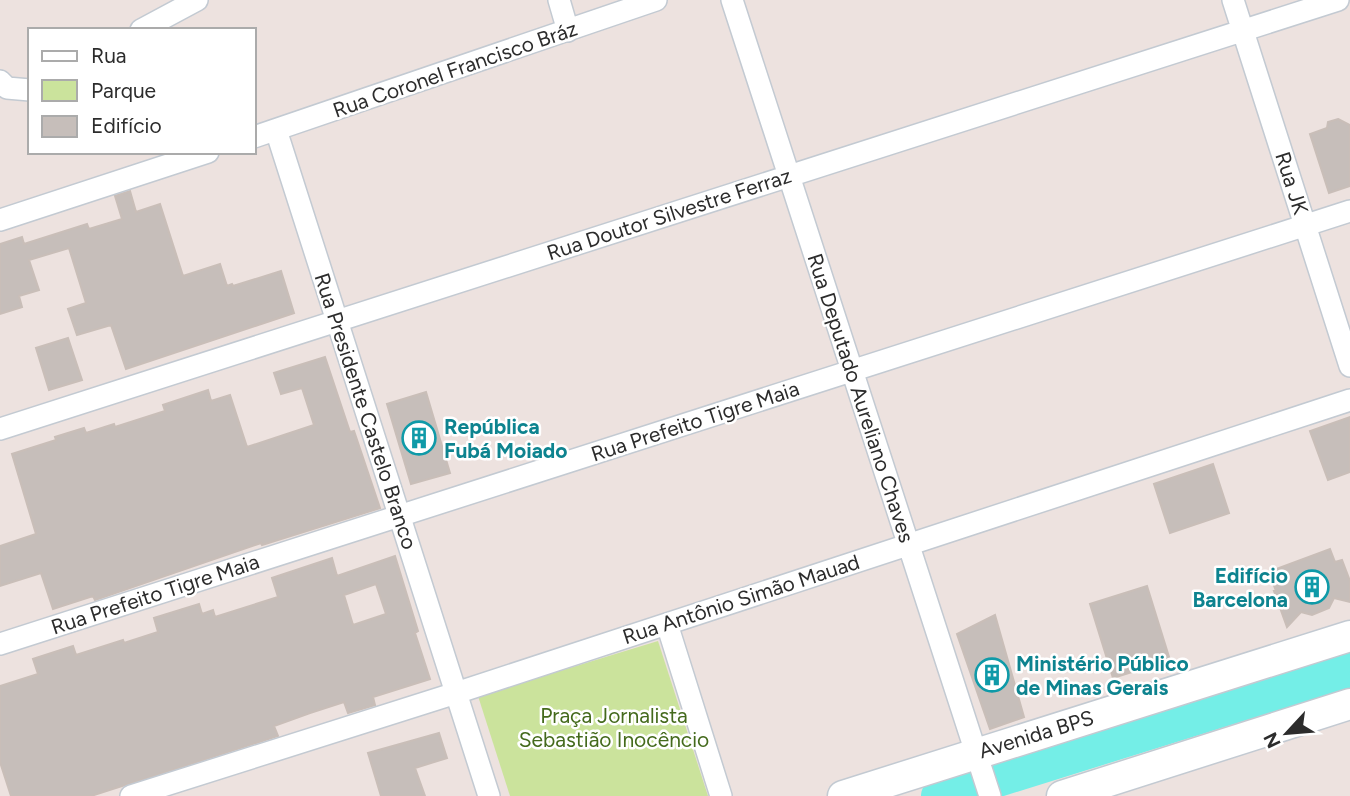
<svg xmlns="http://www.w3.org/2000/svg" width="1350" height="796" font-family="Figtree,sans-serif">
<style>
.green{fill:#cbe39c}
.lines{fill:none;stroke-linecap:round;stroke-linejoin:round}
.river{stroke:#74eee7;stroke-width:38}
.building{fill:#c6beba;stroke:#c9beb8;stroke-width:2;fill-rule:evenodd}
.street-casing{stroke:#c3cad2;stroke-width:24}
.secondary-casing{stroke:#c3cad2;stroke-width:33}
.street{stroke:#fff;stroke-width:21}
.secondary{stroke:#fff;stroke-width:30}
.labels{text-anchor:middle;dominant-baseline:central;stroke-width:5;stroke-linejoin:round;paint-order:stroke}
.street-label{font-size:21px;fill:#2c2c2c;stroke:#fff}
.culture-label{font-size:21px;font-weight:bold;fill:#0d838f;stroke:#fff;text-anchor:start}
.park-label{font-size:21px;fill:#446a1c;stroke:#fff}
</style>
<rect width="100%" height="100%" fill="#ede2df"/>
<path class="green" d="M658 641 708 796H510L478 696Z"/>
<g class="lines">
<path class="river" d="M940 796 1350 668"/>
</g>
<path class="building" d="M1338 119 1350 125V186L1329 193 1310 134 1327 128 1328 122Z
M130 191 136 212 160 204 183 276 220 264 227 286 232 284 233 286 281 271 294 313 126 369 111 325 77 335 68 309 86 303 69 248 29 260 39 290 19 296 22 307 0 314V244L22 237 24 244 87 224 89 229 122 219 115 196Z
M68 338 82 380 49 390 36 348Z
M325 357 350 432 354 431 380 508 262 545 261 543 95 600 93 596 53 609 41 573 0 586V546L36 534 12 454 56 440 55 437 84 428 86 433 114 424 115 427 165 411 163 405 208 390 211 401 230 395 247 447 314 425 302 388 281 394 274 373Z
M426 392 450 473 411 484 387 404Z
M1350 417V472L1328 480 1310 431Z
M1213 464 1229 513 1170 533 1154 484Z
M1330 549 1335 562 1342 560 1350 581V602L1334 598 1329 608 1312 615 1301 612 1287 627 1274 591H1276L1273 583 1280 581 1276 569Z
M395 556 418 631 415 633 430 679 373 697 375 705 348 713 344 702 310 713 274 726 278 736 91 796H11L0 762V686L38 674 33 659 73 646 76 655 123 640 124 643 158 632 154 618 199 604 202 614 213 610 215 617 278 597 272 578 332 558 337 576ZM376 584 386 614 353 625 344 595Z
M1147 586 1170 660 1113 678 1090 604Z
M995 615 1024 717 990 729 957 634Z
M439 733 447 758 415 768 425 796H381L368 753Z"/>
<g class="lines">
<defs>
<path id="street" d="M559 0 568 31
M732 0 990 796
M1233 0 1350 366
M141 30 197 0
M0 81 7 88 30 90
M276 130 489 796
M254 137 656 0
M0 220 208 152
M0 429 1338 0
M667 624 721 796
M0 644 1350 211
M131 796 456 693 1350 400"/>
<path id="secondary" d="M843 796 1350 636
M1062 796 1350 704"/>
</defs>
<use href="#street" class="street-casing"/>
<use href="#secondary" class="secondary-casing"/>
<use href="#street" class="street"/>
<use href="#secondary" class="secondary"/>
</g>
<defs>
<symbol id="building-ring" viewBox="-11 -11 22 22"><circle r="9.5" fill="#fff" stroke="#0f9aa8" stroke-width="1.5"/><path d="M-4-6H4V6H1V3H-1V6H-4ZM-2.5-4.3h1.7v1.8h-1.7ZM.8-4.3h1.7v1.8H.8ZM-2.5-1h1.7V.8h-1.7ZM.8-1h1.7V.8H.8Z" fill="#0f9aa8"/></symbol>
</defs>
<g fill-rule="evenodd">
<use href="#building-ring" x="400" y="419" width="38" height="38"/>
<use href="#building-ring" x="1293" y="568" width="38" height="38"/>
<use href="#building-ring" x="973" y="656" width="38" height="38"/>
</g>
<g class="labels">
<g class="street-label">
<text transform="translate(455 69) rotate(-19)">Rua Coronel Francisco Bráz</text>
<text transform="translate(1292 183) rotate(72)">Rua JK</text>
<text transform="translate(669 214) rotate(-18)">Rua Doutor Silvestre Ferraz</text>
<text transform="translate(861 398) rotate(72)">Rua Deputado Aureliano Chaves</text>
<text transform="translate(366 411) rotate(72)">Rua Presidente Castelo Branco</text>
<text transform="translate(695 421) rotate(-18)">Rua Prefeito Tigre Maia</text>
<text transform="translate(155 594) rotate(-18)">Rua Prefeito Tigre Maia</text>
<text transform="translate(741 599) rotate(-18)">Rua Antônio Simão Mauad</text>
<text transform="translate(1036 734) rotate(-17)">Avenida BPS</text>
</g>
<g class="culture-label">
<text x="444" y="426">República<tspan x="444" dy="24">Fubá Moiado</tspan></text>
<text x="1288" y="575" text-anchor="end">Edifício<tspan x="1288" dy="24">Barcelona</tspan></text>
<text x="1016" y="663">Ministério Público<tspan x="1016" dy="24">de Minas Gerais</tspan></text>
</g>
<g class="park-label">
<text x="614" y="715">Praça Jornalista<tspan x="614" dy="24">Sebastião Inocêncio</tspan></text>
</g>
</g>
<rect x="28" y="28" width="228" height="126" fill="#ffffff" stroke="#ababab" stroke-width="2"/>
<rect x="42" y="51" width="35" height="10" fill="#ffffff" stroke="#ababab" stroke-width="2"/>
<text x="91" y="63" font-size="21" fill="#2c2c2c">Rua</text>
<rect x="42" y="80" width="35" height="21" fill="#cbe39c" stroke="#ababab" stroke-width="2"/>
<text x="91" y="98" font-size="21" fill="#2c2c2c">Parque</text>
<rect x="42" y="116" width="35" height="21" fill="#c6beba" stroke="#ababab" stroke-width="2"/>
<text x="91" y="133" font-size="21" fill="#2c2c2c">Edifício</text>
<g transform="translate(1287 733) rotate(244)" stroke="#ffffff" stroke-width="5" paint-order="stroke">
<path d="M0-5L12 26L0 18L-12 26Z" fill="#2c2c2c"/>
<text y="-10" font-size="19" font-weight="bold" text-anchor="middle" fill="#2c2c2c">N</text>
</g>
</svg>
